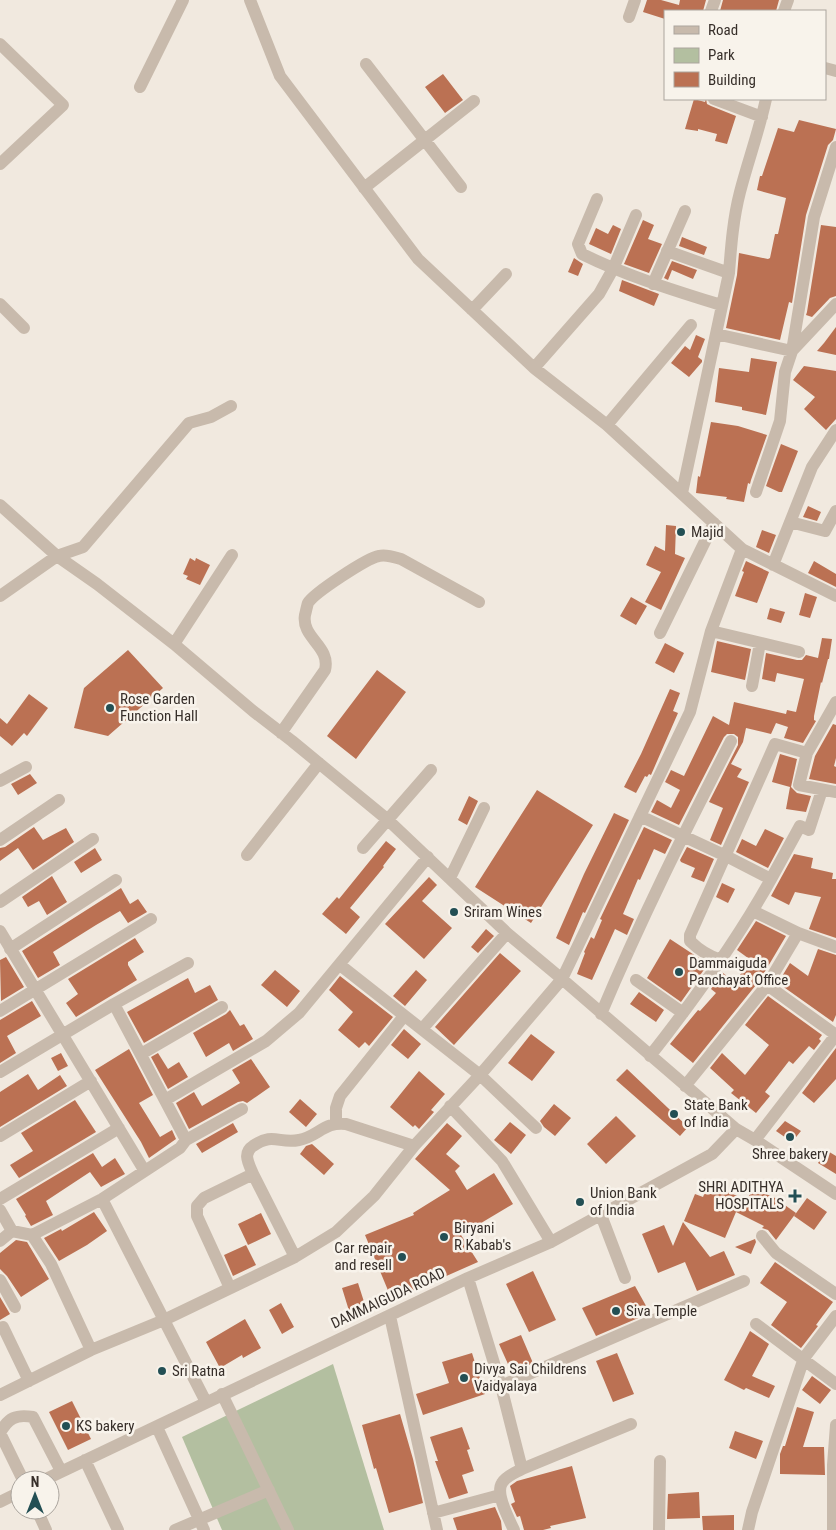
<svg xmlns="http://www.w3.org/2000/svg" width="836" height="1530" font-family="'Roboto Condensed',sans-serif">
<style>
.green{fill:#b3bfa0}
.building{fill:#bb7153}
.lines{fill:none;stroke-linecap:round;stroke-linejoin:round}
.minor{stroke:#c8baac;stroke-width:12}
.poi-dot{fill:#234f54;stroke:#f8f3eb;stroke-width:2}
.labels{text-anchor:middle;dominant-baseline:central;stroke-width:5;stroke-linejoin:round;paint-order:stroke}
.poi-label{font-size:15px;fill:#372f2a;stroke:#f8f3eb;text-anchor:start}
.street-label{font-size:15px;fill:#372f2a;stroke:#f8f3eb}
</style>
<rect width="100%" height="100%" fill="#f1e9df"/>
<path class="green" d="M333 1364 384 1530H222L182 1437Z"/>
<path class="building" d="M647 0H661L679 5 680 0H706L703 11H665V19L643 12Z
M723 0H779L776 11H720Z
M443 74 463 100 445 113 425 87Z
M694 99 705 102 706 99 707 104 711 106 736 116 727 144 715 141 717 134 698 129V131L685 129Z
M799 120 836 129 833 140 828 145 806 215 792 303 789 302 780 340 726 328 737 275 739 253 768 259 770 258 775 234H778L786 198 757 190 760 176H762L778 128 794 132Z
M643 220 654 225 648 239 662 244 649 273 624 264Z
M613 225 621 229 611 254 589 244 596 228 608 234Z
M821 225 836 227V296L830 298 812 317 806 315 807 312Z
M682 237 707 247 704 255 679 246Z
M574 258 583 264 578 276 568 272Z
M672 261 697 270 693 279 672 270 668 280 664 278Z
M622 280 659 294 654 306 619 291Z
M836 327V355L817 351 824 343Z
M696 335 705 339 698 357 702 360V362L689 377 671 363 685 346 690 350Z
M751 358 777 362 766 415 742 410V407L715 402 719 368 749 372Z
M804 366 836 371V419L826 430 804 409 815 397 793 380Z
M711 422 738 426 767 435 751 480 750 484 748 483 744 502 726 499 727 497 696 493 698 476 700 477Z
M781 444 798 451 782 492H779L766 486Z
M808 506 821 512 817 521 803 517Z
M666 525 676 526 675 554 685 558 661 610 645 602 661 572 646 565 655 546 665 551Z
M762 530 776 535 769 553 756 547Z
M190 558 195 561 196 558 210 565 200 585 186 579 188 576 183 574Z
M746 561 769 572 757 603 735 596 744 572 742 571Z
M814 561 836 574V587L808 573Z
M805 593 817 597 810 618 799 615Z
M631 597 647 606 636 625 620 616Z
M770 608 785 612 781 623 767 619Z
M822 638 832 639 829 659H828L822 683 821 682 814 716V720L816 721 803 743 784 738 788 727 776 723 771 734 746 728 743 742 731 764 742 769 737 777 749 782 721 845 710 840 723 808 709 802 738 745V737L734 734H727L724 737 679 825 651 812 657 800 671 808 680 790 665 782 671 770 684 776 713 716 729 725 734 702 786 714 787 710 796 712 804 679 777 673 775 682 762 679 766 653 797 660H802L806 655 818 658Z
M717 641 751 649 745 680 711 672Z
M665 643 684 653 674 673 655 663Z
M128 650 163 688 108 736 74 728 84 688Z
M377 670 406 692 356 759 327 736Z
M670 689 680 693 673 711 678 713 651 775 649 774 647 777 645 776 636 793 624 787 641 754Z
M29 694 48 708 27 736 24 733 12 746 0 736V718L7 724Z
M833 724 836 725V758L834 766 836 767V784L809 779 815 756Z
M780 754 797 759 791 787 797 793 811 796 806 812 786 809 790 787 772 782Z
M30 774 37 783 18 795 11 784Z
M537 790 593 825 531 923 475 887Z
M469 796 478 801 467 825 458 820Z
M614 813 629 820 585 913 583 912 569 945 556 938 584 874Z
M34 827 43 840 66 828 74 842 33 870 18 848 0 861V848L5 847Z
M644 827 672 840 665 854 654 849 640 880 638 879 623 914 634 919 627 935 615 929 592 980 577 974 585 953 584 952 591 937 594 939 602 920 600 919Z
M765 829 784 838 768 868 736 852 742 839 756 846Z
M386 841 396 849 383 866 384 867 350 908 360 917 346 934 322 914 337 897 339 899Z
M687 847 714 859 704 882 691 877 695 868 681 862 680 860Z
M95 848 102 860 81 873 74 862Z
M794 854 813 858 811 868 833 873 832 879H836V938L809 929 821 897 795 892 789 905 771 896Z
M52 876 67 902 47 915 39 901 28 907 22 897Z
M429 877 437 885 422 901 452 928 424 959 385 924Z
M722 883 735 889 728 903 716 897Z
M121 888 130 904 138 899 147 912 128 923 120 911 96 925 53 952 60 965 38 978 22 951Z
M756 921 786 936 760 980 693 1063 670 1044 698 1010 700 1011 716 993 711 989 722 972 735 983 747 964 745 962 748 958 737 950Z
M486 929 494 936 478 953 471 947Z
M135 938 144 952 128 962V965L137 980 76 1017 66 1003 78 994 68 979Z
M670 939 708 964 681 1002 647 978Z
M818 949 836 955V1015L833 1022 778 983 790 963 808 976Z
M500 953 521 971 454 1045 435 1027Z
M6 957 24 987 1 1001 0 960Z
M275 970 300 991 287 1007 261 985Z
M416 970 427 980 405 1006 393 996Z
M340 976 393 1017 369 1046 365 1042 359 1048 338 1030 353 1012 329 990Z
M188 978 195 993 210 985 218 1000 144 1043 127 1012Z
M639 992 664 1010 656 1022 630 1004Z
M768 996 822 1035 819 1039 821 1041 814 1050 809 1046 793 1064 789 1061 765 1092 770 1096 756 1113 731 1093 734 1090 710 1068 722 1053 745 1075 769 1045 745 1025Z
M32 1001 41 1016 7 1036 16 1053 0 1063V1020Z
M230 1010 240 1026 244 1024 253 1039 233 1051 229 1043 206 1057 193 1033 226 1014Z
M404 1029 421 1044 408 1059 391 1045Z
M531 1034 555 1052 532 1081 508 1063Z
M836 1048V1079L814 1103 802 1093Z
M129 1049 153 1095 139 1103 160 1137 172 1130 176 1139 149 1158 141 1142 95 1070Z
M61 1053 68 1066 58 1071 51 1058Z
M158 1053 168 1069 179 1062 188 1077 168 1089 151 1057Z
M251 1059 270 1087 247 1103 243 1101 238 1102 189 1129 176 1103 194 1092 202 1106 229 1090 240 1083 232 1070Z
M627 1069 688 1127 680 1136 616 1080Z
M419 1071 445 1094 431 1110 434 1112 419 1129 415 1125 413 1127 390 1107Z
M28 1074 38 1090 60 1075 67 1086 0 1127V1092Z
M300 1099 317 1114 306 1127 289 1112Z
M75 1100 96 1132 19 1178 10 1165 33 1151 21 1133Z
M554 1104 571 1118 555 1136 544 1127 540 1121Z
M616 1116 636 1136 606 1164 587 1144Z
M785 1121 801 1131 792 1142 776 1131Z
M510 1122 526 1135 511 1154 494 1140Z
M233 1123 238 1132 202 1153 196 1144Z
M447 1123 462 1136 446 1154 460 1166 455 1171 467 1190 494 1173 513 1204 461 1235 478 1262 392 1300 365 1235 414 1215 413 1213 450 1190 415 1159Z
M312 1144 334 1164 324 1175 300 1154 306 1146Z
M826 1150 836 1156V1174L818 1163Z
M93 1153 102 1167 115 1158 125 1174 101 1187 90 1172 46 1201 53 1215 31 1226 25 1216 26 1215 16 1199Z
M708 1184 747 1200 753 1188 775 1198 796 1213 776 1240 768 1230 762 1228 764 1226 736 1212 725 1238 684 1221 695 1194 703 1197Z
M807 1198 827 1212 814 1230 794 1216Z
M94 1212 107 1231 87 1245 59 1261 44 1238 61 1229 62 1231Z
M261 1213 271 1234 248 1245 238 1224Z
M683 1222 710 1257 724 1251 735 1275 697 1291 685 1262 658 1273 642 1234 664 1225 673 1246Z
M755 1239 756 1242 751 1254 735 1247Z
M16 1240 27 1242 49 1279 21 1297 7 1276 0 1269V1253Z
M246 1245 256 1265 233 1276 224 1255Z
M775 1262 833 1302 816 1325 818 1326 801 1348 771 1325 787 1302 760 1283Z
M533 1271 556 1320 529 1332 506 1284Z
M358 1283 366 1308 350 1314 342 1288Z
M635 1286 650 1313 596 1336 582 1308Z
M0 1297 10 1314 0 1320Z
M281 1303 294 1327 282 1334 269 1310Z
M245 1319 261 1348 243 1358 242 1355 220 1368 206 1342Z
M750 1331 769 1344 752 1376 775 1386 769 1398 746 1388 744 1390 724 1380Z
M521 1335 533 1363 512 1373 499 1344Z
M472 1353 485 1394 423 1415 416 1394 449 1383 442 1362Z
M617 1353 634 1394 613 1402 596 1361Z
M812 1376 831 1390 820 1404 802 1390Z
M72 1401 91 1439 68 1450 49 1412Z
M797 1407 814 1412 803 1447H824L825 1475 780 1474V1454L783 1446H785Z
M400 1414 413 1459 423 1503 389 1513 376 1468 374 1469 362 1425Z
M462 1427 470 1449 467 1450 474 1471 462 1475 468 1493 449 1499 435 1461H438L430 1437Z
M735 1431 763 1441 756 1459 729 1448Z
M572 1466 586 1518 550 1526 551 1528 543 1530H524L520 1516 517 1517 511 1504 515 1502 510 1486 517 1481Z
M699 1492 700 1518 667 1519 668 1494Z
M495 1507 501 1521 502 1530H457L453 1518Z
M734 1515V1530H703L702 1516Z"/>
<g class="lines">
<path class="minor" d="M250 0 280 76 418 259 534 368 607 425 742 549
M711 11 715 0
M784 11 788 0
M629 17 635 0
M0 44 63 105 0 164
M366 64 461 187
M825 68 836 71
M140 87 183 0
M714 99 762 117
M364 188 474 101
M597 199 578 244 582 254C627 276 673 290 721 305
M667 251 729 273
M653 284 685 211
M0 304 24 328
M472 310 506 274
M716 334 792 351 836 304
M534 368 599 294 613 269 636 215
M607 425 691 325
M756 492 780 421 785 372 792 351 814 217 836 147
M682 493 729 273C731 247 733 219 740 192 748 161 759 131 766 99
M0 505 57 556 97 584 174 644 253 711 292 741 388 820 507 933 562 979 736 1129 755 1140 836 1194
M790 522 825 531 836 511
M773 565 812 467 836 430
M0 596 57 556 83 547 189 423 211 417 231 406
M711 631 799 652
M660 633 714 523
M174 644 232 555
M752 686 760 643
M281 733 325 670C331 646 301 638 305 615 306 611 307 606 308 603 314 593 367 558 379 556 386 554 394 557 401 559L479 602
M807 753 799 785 836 792
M0 781 26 767
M640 816 726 856 771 879C736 942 694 1000 650 1056
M0 840 59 800
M363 848 431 770
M247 855 319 763
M450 878 484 808
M771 879 800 826 809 830 822 790
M0 902 93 839
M753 911 798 933 836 947
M0 931 144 1170
M10 949 116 880
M721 960C708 956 699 950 690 941V935L775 744 807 753 836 702
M340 965 480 1075 536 1128
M636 980 683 1013
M767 985 836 1035
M0 1011 151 919
M601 1014C640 921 685 831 731 741
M422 1029 507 933
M141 1054 222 1007
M0 1072 114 1004 188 963
M685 1086 767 985 798 933
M165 1100 266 1041 299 1013 428 857
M450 1106 502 1161 551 1242
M336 1122V1108L340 1096 404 1016
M0 1136 91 1081
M186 1140 242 1109
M755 1140 836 1035
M253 1174 295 1257 336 1232 374 1196 414 1146 480 1075 562 979 690 712 711 631 742 549 836 596
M0 1199 119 1128
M102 1199 206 1402
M0 1210 12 1231 0 1241
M601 1215 625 1278
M12 1231 32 1235 51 1264 91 1350
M32 1235 102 1199 180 1148 186 1140 114 1004
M762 1236 776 1253 836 1294
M468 1278 501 1386 522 1469C515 1473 506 1476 502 1483 495 1494 509 1519 514 1530
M0 1280 15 1307
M230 1288 197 1216V1206L204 1198 253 1174C249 1164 242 1153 253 1146 273 1132 279 1144 299 1140 317 1137 325 1121 346 1124L414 1146
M390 1316 437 1530
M756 1324 836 1384
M3 1327 29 1381
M501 1386 744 1281
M222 1394 288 1530
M0 1395 91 1350 164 1320 295 1257
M157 1427 204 1530
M85 1460 118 1530
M522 1469 631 1424
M23 1480 0 1433C8 1418 16 1414 33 1417L61 1471
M44 1480 468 1278 551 1242 712 1154 736 1129
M0 1502 20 1492
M37 1510 46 1530
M433 1513 500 1495
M175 1530 269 1490
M659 1530 660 1461
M748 1530 752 1512 804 1358 836 1316
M833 1530V1465L836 1425"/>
</g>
<g class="poi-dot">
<circle cx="681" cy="532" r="5"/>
<circle cx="110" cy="708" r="5"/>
<circle cx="454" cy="912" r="5"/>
<circle cx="679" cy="972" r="5"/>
<circle cx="674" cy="1114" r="5"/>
<circle cx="790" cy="1137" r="5"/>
<path d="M792.5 1188.5h5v5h5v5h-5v5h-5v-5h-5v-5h5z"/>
<circle cx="580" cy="1202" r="5"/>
<circle cx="444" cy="1237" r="5"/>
<circle cx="402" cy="1257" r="5"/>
<circle cx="616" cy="1311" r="5"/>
<circle cx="162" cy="1371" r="5"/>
<circle cx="464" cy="1378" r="5"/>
<circle cx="66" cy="1426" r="5"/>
</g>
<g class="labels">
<g class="poi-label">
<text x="691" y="532">Majid</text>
<text x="120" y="699">Rose Garden<tspan x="120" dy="17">Function Hall</tspan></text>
<text x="464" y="912">Sriram Wines</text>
<text x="689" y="963">Dammaiguda<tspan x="689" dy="17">Panchayat Office</tspan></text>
<text x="684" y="1105">State Bank<tspan x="684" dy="17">of India</tspan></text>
<text x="790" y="1154" text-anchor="middle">Shree bakery</text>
<text x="784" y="1187" text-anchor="end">SHRI ADITHYA<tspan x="784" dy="17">HOSPITALS</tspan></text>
<text x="590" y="1193">Union Bank<tspan x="590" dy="17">of India</tspan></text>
<text x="454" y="1228">Biryani<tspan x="454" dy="17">R Kabab's</tspan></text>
<text x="392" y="1248" text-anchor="end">Car repair<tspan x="392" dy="17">and resell</tspan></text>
<text x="626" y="1311">Siva Temple</text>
<text x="474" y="1369">Divya Sai Childrens<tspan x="474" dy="17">Vaidyalaya</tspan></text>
<text x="172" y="1371">Sri Ratna</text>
<text x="76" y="1426">KS bakery</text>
</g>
<g class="street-label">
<text transform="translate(388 1298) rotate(-25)">DAMMAIGUDA ROAD</text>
</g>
</g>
<rect x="664" y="10" width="162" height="90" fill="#f8f3eb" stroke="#aba59e"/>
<rect x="674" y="26" width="25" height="8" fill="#c8baac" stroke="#aba59e"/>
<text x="708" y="35" font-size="15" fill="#372f2a">Road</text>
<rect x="674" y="48" width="25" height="15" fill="#b3bfa0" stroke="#aba59e"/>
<text x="708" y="60" font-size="15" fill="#372f2a">Park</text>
<rect x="674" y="72" width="25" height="15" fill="#bb7153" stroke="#aba59e"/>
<text x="708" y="85" font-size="15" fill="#372f2a">Building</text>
<g transform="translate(35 1495)"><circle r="24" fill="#f8f3eb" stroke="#aba59e"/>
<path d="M0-4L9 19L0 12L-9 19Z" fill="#234f54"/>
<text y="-8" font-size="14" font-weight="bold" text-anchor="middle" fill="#372f2a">N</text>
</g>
</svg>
